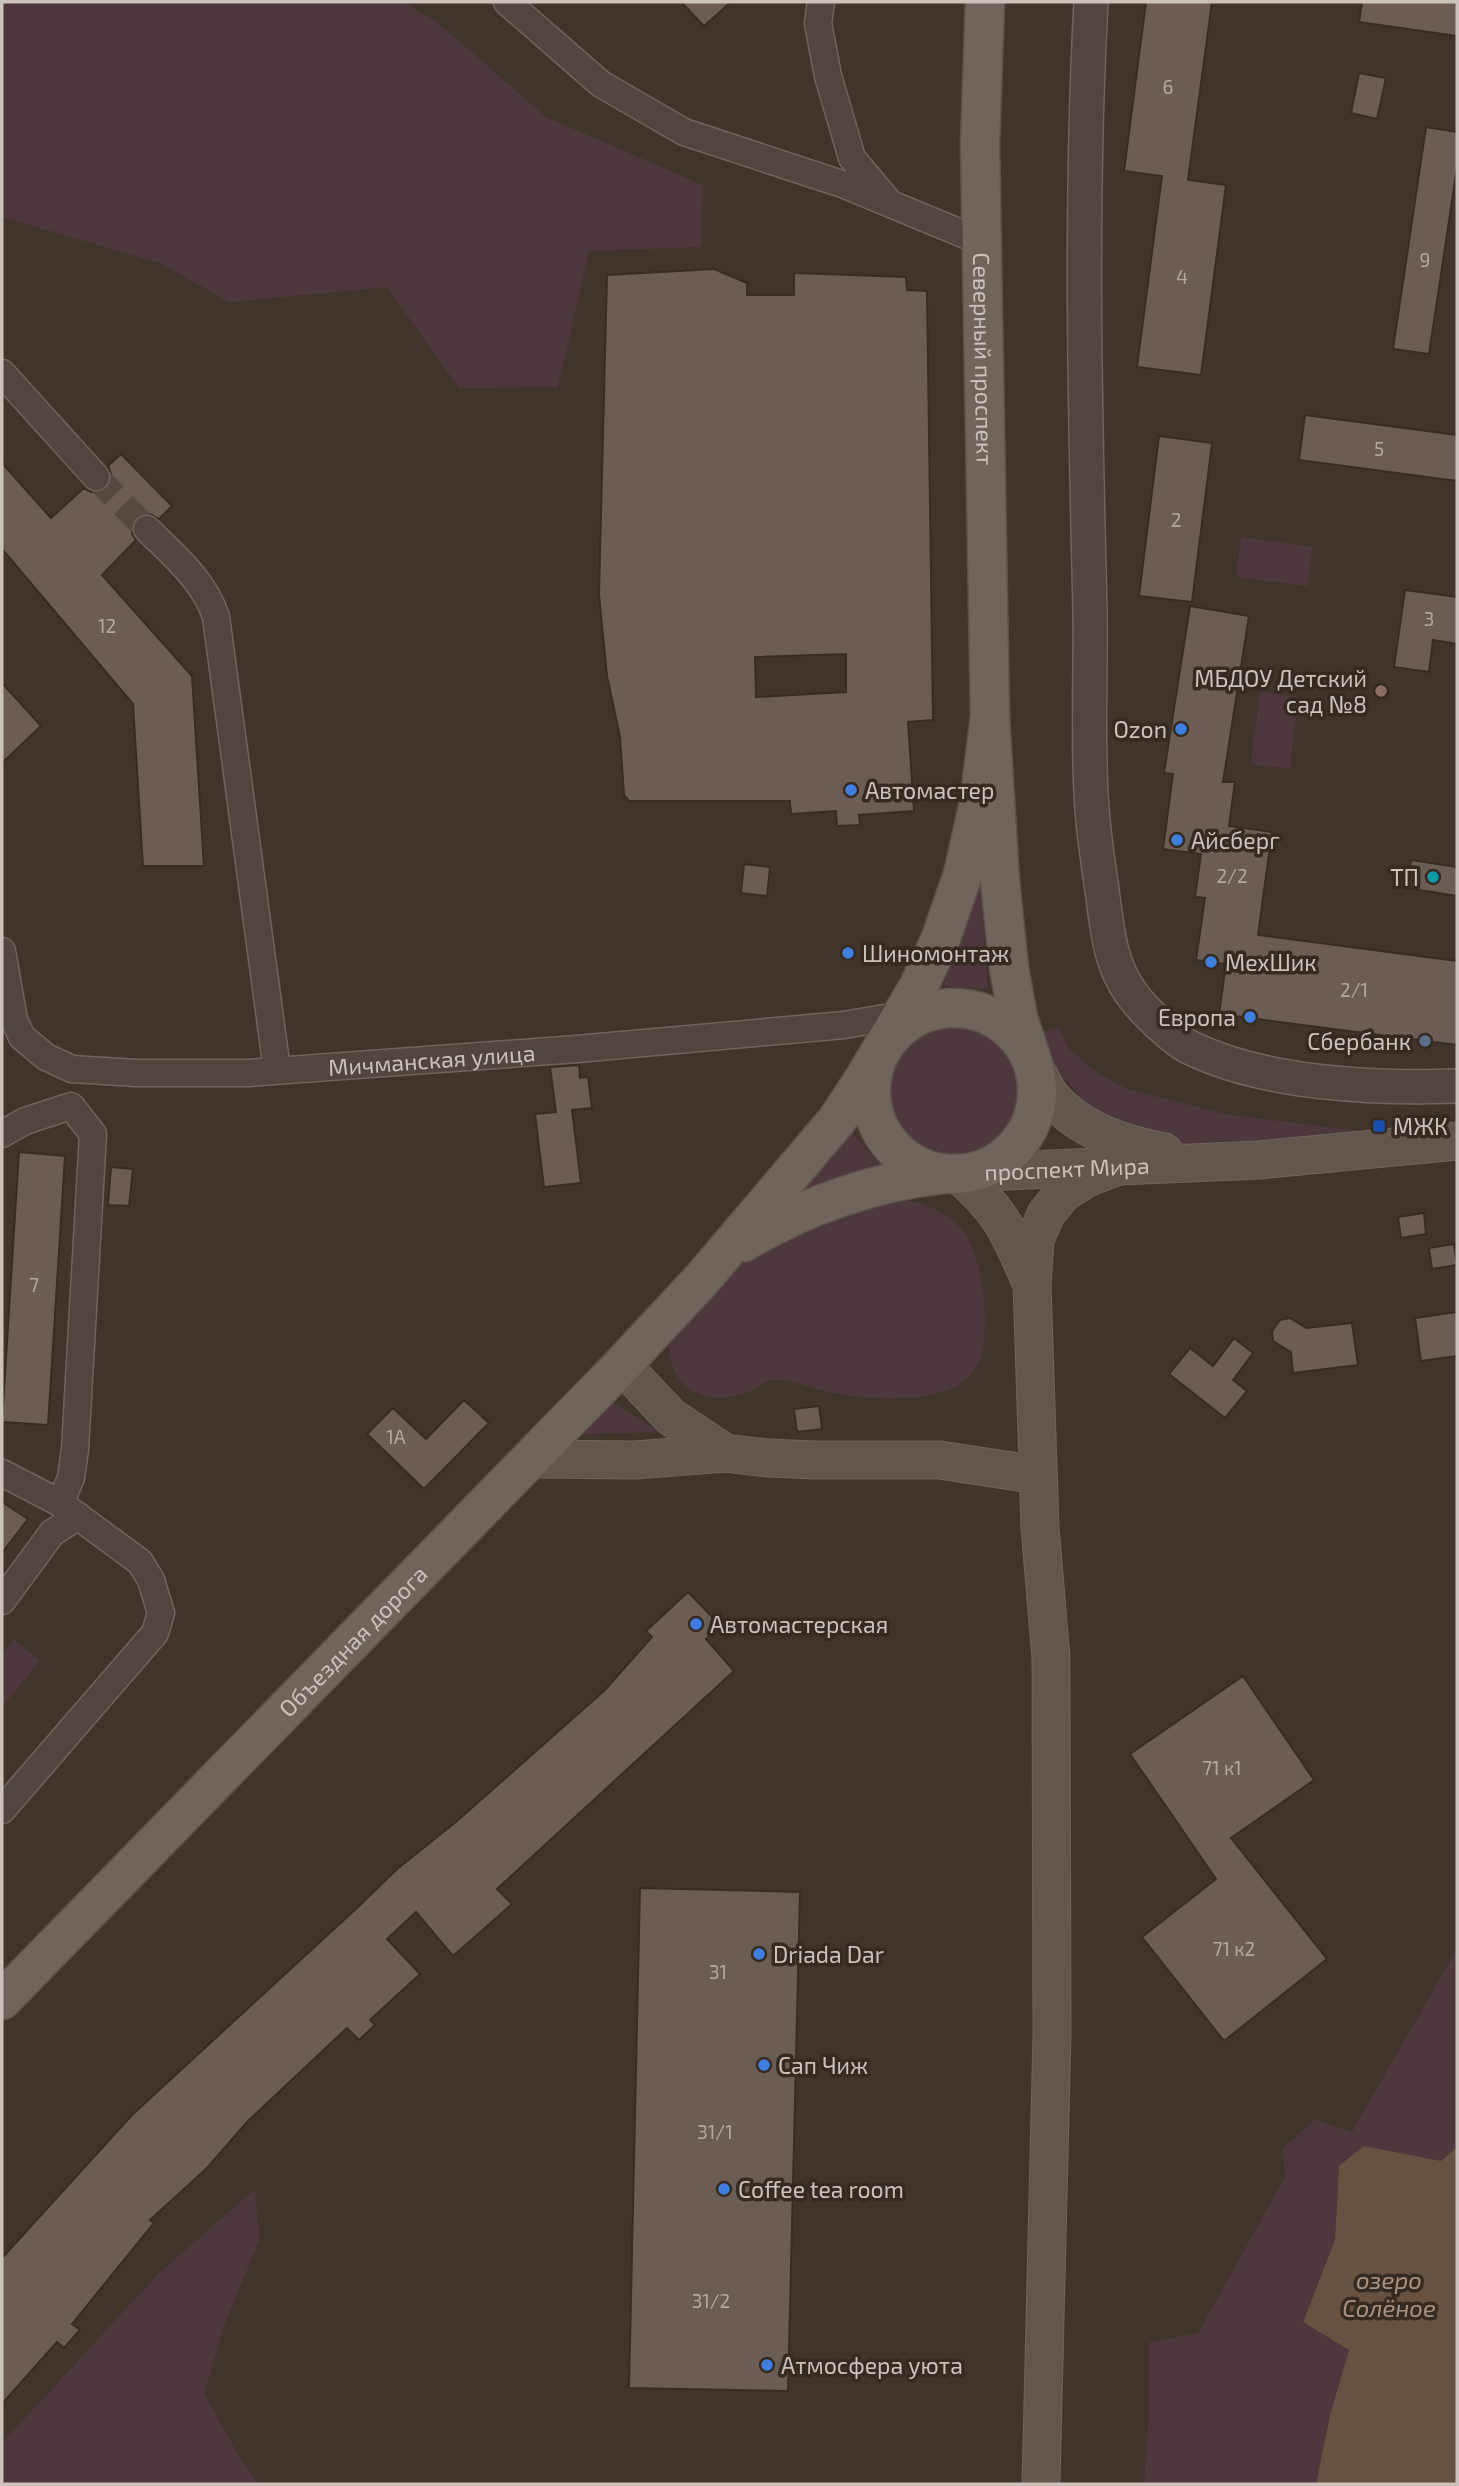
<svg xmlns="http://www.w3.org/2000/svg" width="1459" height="2486" font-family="'Exo 2',sans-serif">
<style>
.green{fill:#4e373d}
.water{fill:#675242}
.building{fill:#6b5d54;stroke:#382d25;stroke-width:2;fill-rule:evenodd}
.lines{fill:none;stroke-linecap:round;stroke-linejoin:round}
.minor-tunnel{stroke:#564941;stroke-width:26;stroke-dasharray:26 13;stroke-linecap:butt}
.minor-casing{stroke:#6e645d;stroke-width:29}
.tertiary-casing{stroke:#6e645d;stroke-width:36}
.secondary-casing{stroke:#6e645d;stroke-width:39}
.primary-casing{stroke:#5d524b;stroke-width:41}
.minor{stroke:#51463f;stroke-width:26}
.tertiary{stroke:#51463f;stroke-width:33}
.secondary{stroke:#63574d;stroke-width:37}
.primary{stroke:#70655d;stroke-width:38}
.education-dot{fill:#8d6e63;stroke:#362b23;stroke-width:2.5}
.shop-dot{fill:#3f7fe0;stroke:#362b23;stroke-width:2.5}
.culture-dot{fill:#0f9aa8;stroke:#362b23;stroke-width:2.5}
.service-dot{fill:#5c6f8a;stroke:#362b23;stroke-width:2.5}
.transit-dot{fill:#1a4fb4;stroke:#362b23;stroke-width:2.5}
.labels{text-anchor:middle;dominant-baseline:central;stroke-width:7;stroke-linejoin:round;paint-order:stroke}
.number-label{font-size:19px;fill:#b3a9a2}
.street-label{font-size:23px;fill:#cbc2bc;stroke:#362b23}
.poi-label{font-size:23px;fill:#cbc2bc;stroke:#362b23;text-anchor:start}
.water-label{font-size:24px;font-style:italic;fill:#aa9180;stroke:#362b23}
</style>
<rect width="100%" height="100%" fill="#41342b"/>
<path class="green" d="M2 2H402L436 21 546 117 703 185 701 247 589 251 558 387 459 388 387 287 229 302 160 263 2 217Z
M1241 537 1312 547 1308 586 1236 577Z
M1260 692 1298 697 1290 769 1251 764Z
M980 875 988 989 943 986Z
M885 1092a68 68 0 1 1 136 0a68 68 0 1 1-136 0Z
M1058 1027 1068 1048 1099 1074 1130 1090 1225 1114 1358 1131 1334 1145 1177 1148 1090 1109 1058 1070 1043 1031Z
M848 1117 854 1135 889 1174 782 1204Z
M886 1198C912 1199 938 1206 958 1225 984 1248 993 1336 977 1366 974 1372 964 1381 959 1385 927 1404 864 1399 828 1392 813 1389 787 1377 772 1380 765 1381 759 1387 753 1390 735 1397 715 1401 697 1393 675 1383 669 1363 669 1341L750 1249Z
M602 1395 660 1432 562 1435Z
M14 1639 40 1661 2 1707V1655Z
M1457 1949V2147L1441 2162 1364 2146 1339 2166 1335 2240 1303 2321 1349 2349 1330 2415 1316 2484H1144L1150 2402V2342L1198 2333 1285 2177 1283 2148 1315 2119 1352 2132Z
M255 2189 259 2241 225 2323 204 2393 241 2460 259 2484H2V2443L158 2274Z"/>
<path class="water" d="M1364 2146 1441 2161 1457 2147V2484H1316L1330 2415 1349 2350 1303 2322 1335 2240 1339 2166Z"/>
<path class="building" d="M681 2H731L704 26Z
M1146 2H1212L1188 180 1226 185 1201 375 1137 367 1162 176 1124 171Z
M1362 2H1457V36L1359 22Z
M1359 73 1386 78 1377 119 1351 113Z
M1426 127 1457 132V168L1429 354 1393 349Z
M714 269 747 283V295H794V273L906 277 907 290 927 291 933 720 908 722 914 811 859 815 860 825 837 826 836 811 791 814 790 801H629L624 795 620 737 607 676 599 595 607 275ZM846 654V692L756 697 755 657Z
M1305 415 1457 435V481L1299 460Z
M1159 436 1212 443 1192 602 1139 596Z
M121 454 172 506 159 519 150 514H143L136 518 132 526V534L136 540 102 575 192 676 204 866H143L133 704 2 549V463L51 518 84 488 91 492H99L107 488 111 481V474L108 466Z
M1405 590 1457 597V644L1433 640 1429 672 1394 667Z
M1190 606 1249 616 1223 782H1235L1229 826 1272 832 1258 935 1457 961V1045L1219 1014 1226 964 1196 960 1205 898 1195 897 1201 854 1163 849 1173 774 1164 773Z
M2 683 41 726 2 763Z
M1411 860 1457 867V896L1407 888Z
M744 864 770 867 767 896 741 893Z
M579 1065 580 1078 588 1077 592 1108 572 1110 581 1183 544 1187 535 1114 556 1112 550 1067Z
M19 1152 65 1156 48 1425 2 1422Z
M111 1167 133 1169 129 1206 108 1205Z
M1424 1213 1426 1234 1401 1238 1398 1217Z
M1454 1244 1457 1265 1432 1269 1429 1248Z
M1457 1312V1356L1421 1361 1415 1318Z
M1290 1318 1306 1328 1352 1323 1358 1365 1293 1373 1291 1352 1273 1341 1272 1331 1280 1320Z
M1234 1338 1253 1353 1233 1380 1247 1391 1225 1418 1169 1374 1190 1348 1213 1366Z
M464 1400 489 1423 424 1489 367 1434 393 1408 426 1439Z
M819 1406 822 1429 797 1432 794 1409Z
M2 1502 28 1519 2 1553Z
M688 1592 720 1625 706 1639 734 1671 497 1889 512 1904 453 1956 416 1912 387 1939 420 1974 370 2020 375 2025 359 2040 347 2028 248 2121 206 2169 150 2220 154 2223 72 2324 80 2330 64 2348 57 2342 2 2404V2258L132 2115 358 1907 396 1870 457 1821 605 1690 652 1637 646 1631Z
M1243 1676 1314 1780 1231 1838 1327 1959 1224 2041 1142 1937 1216 1879 1130 1754Z
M640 1888 800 1892 788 2391 629 2388Z"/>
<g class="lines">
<path class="minor-tunnel" d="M96 477 147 529"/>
<defs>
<g id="minor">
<path d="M507 2 601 84 684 132 845 185 980 241"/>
<path d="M821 2 818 23 828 76 852 158 887 200"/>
<path d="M2 373 96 477"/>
<path d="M147 529C174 556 204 580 216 617L277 1070"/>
<path id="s1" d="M2 951 14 1020 22 1037 46 1057 72 1069 136 1073H248L577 1049 844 1025 937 1009"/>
<path d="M2 1134 25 1121 71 1106 93 1134 75 1449 71 1478 60 1503"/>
<path d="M2 1473 60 1503 140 1562 151 1580 161 1613 155 1633 2 1810"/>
<path d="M2 1601 52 1533 78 1516"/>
</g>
<path id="tertiary" d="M1091 2C1080 205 1085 409 1090 612 1091 678 1087 744 1092 809 1094 836 1098 863 1102 890 1107 926 1109 963 1131 993 1141 1008 1175 1041 1191 1048 1265 1084 1376 1089 1457 1086"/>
<g id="secondary">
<path d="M1034 1066C1039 1076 1044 1086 1050 1095 1078 1130 1122 1144 1164 1152"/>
<path id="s2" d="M957 1173 1259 1160 1457 1141"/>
<path d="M957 1173C999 1208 1009 1231 1030 1280"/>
<path d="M622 1365 671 1417 725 1453"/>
<path d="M532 1459 636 1460 725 1453 768 1458 814 1460H940L1037 1475"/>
<path d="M1041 2484 1052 2034 1051 1658 1040 1527 1032 1284 1035 1240 1046 1214 1063 1193 1087 1178 1121 1165"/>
</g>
<g id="primary">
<path id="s3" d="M985 2 980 143 990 717 1000 881 1009 968 1018 1018 1034 1066"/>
<circle cx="954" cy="1091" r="83"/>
<path d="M744 1242C803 1207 874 1181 944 1174"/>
<path id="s4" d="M2 2000 622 1365 703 1278 837 1120 864 1079 919 986 941 938 963 874 979 803 990 717"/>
</g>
</defs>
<use href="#minor" class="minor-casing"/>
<use href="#tertiary" class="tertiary-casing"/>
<use href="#secondary" class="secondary-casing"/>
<use href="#primary" class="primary-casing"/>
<use href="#minor" class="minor"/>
<use href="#tertiary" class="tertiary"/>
<use href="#secondary" class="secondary"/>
<use href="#primary" class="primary"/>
</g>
<circle class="education-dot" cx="1381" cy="691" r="7"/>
<g class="shop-dot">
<circle cx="1181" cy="729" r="7"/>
<circle cx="851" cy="790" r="7"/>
<circle cx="1177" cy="840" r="7"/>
<circle cx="848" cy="953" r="7"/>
<circle cx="1211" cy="962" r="7"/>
<circle cx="1250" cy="1017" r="7"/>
<circle cx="696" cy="1624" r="7"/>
<circle cx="759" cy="1954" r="7"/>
<circle cx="764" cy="2065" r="7"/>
<circle cx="724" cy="2189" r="7"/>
<circle cx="767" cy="2365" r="7"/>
</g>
<circle class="culture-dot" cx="1433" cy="877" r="7"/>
<circle class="service-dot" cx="1425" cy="1041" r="7"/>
<rect class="transit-dot" x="1372" y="1119" width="14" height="14" rx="3.5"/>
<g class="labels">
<g class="number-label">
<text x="1168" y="86">6</text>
<text x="1425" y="259">9</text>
<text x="1182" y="276">4</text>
<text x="1379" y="448">5</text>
<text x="1176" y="519">2</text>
<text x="1429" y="618">3</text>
<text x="107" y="625">12</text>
<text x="1232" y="875">2/2</text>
<text x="1354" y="989">2/1</text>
<text x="34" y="1284">7</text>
<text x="396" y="1436">1А</text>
<text x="1222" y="1767">71 к1</text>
<text x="1234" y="1948">71 к2</text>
<text x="718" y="1971">31</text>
<text x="715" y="2131">31/1</text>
<text x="711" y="2300">31/2</text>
</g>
<g class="street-label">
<text stroke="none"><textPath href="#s3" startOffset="357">Северный проспект</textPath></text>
<text stroke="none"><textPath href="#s1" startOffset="509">Мичманская улица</textPath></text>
<text stroke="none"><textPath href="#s2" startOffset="110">проспект Мира</textPath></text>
<text stroke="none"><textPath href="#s4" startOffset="502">Объездная дорога</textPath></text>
</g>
<g class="poi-label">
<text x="1367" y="678" text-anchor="end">МБДОУ Детский<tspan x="1367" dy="26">сад №8</tspan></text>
<text x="1167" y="729" text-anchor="end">Ozon</text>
<text x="865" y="790">Автомастер</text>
<text x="1191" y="840">Айсберг</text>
<text x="1419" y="877" text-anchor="end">ТП</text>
<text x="862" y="953">Шиномонтаж</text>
<text x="1225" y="962">МехШик</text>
<text x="1236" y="1017" text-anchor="end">Европа</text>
<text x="1411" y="1041" text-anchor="end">Сбербанк</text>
<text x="1393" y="1126">МЖК</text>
<text x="710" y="1624">Автомастерская</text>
<text x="773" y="1954">Driada Dar</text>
<text x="778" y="2065">Сап Чиж</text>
<text x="738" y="2189">Coffee tea room</text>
<text x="781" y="2365">Атмосфера уюта</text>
</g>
<g class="water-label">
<text x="1389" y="2279">озеро<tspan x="1389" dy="28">Солёное</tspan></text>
</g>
</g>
<rect width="1459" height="2486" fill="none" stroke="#cbc2bc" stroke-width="7"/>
</svg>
